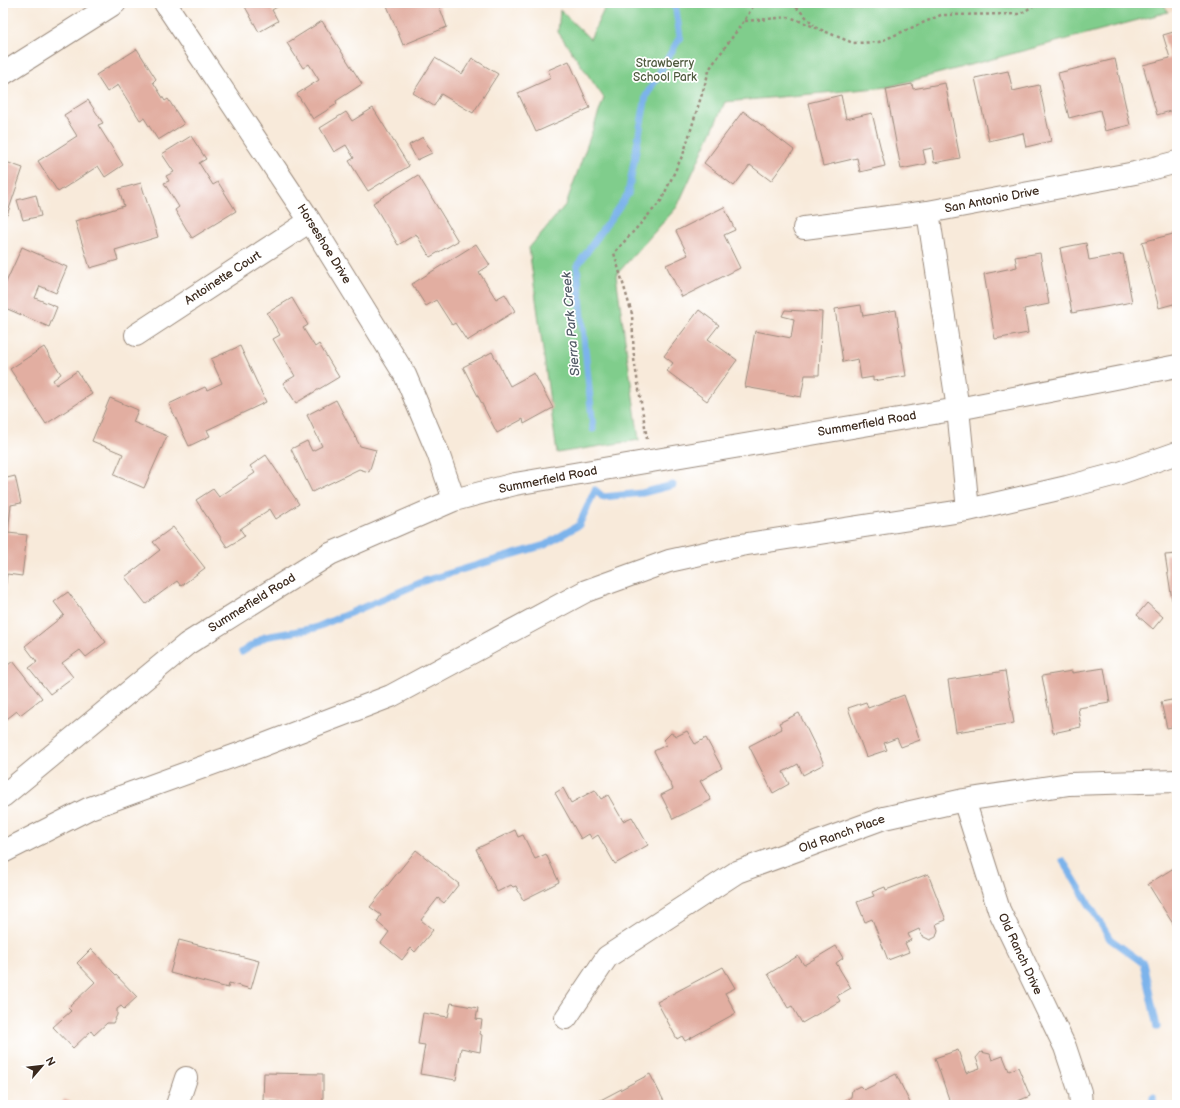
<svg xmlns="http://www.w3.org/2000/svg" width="1180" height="1108" font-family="'Balsamiq Sans',sans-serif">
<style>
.built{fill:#f0d5bc}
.green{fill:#80cd8c;stroke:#5e7c55}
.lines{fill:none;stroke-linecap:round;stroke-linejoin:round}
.stream{stroke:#7cb3eb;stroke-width:7}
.building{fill:#e2aea1}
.minor-casing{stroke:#9a8a7c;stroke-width:24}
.path{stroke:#9a8a7c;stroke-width:2.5;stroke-dasharray:3 3;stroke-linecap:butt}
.minor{stroke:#fff;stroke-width:22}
.labels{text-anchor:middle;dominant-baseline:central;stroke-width:3.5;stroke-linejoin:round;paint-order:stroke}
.park-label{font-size:12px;fill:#505b3f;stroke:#fff}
.street-label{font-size:12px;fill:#3b2a1e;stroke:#fff}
.water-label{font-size:13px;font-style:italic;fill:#525a66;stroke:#fff}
</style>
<rect width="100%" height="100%" fill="#fff"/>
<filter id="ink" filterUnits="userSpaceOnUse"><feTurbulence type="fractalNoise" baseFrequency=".025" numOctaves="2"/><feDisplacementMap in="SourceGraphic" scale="8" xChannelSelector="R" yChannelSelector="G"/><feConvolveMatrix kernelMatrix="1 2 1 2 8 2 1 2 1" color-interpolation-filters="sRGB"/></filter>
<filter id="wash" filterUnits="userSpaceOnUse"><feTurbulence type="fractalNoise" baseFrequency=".012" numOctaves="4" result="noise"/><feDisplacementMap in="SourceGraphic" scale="16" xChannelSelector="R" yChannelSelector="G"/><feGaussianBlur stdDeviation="0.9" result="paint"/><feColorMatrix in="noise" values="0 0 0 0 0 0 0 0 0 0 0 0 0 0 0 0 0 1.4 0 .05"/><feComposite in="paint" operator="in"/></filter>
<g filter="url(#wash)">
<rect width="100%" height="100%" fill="#f8eada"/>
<path class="built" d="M1163 3H1177V9L1168 12Z"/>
<path class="green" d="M607 3H1163L1168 12 888 87 725 102 677 207 616 275 639 440 557 453 529 248 566 204 604 98 558 32 560 10 590 39Z"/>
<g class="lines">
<path class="stream" d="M593 429 577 266 628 194 646 96 680 37 675 3
M242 652 265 637 315 628 427 580 545 545 579 525 595 490 603 497 642 493 673 485
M1063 861 1110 939 1143 963 1157 1027
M1153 1097V1105"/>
</g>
<g id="blocks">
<path class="building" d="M243 3H284L272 10 278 21 259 32Z
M386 3H438L447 27 403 45Z
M322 21 362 84 336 101 337 104 313 119 297 94 319 80 309 64 303 68 287 43Z
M1177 31V109L1157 115 1143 65 1170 58 1163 35Z
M137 49 156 79 153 82 165 101 168 99 184 124 158 140 144 118 140 120 118 85 107 92 96 75Z
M435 58 462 74 472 58 498 74 473 113 441 94 434 106 413 93Z
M1115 59 1130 125 1105 131 1100 110 1069 118 1058 73Z
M569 61 590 108 536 132 518 93 551 78 548 70Z
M1008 71 1013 91 1039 85 1051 141 1026 147 1023 133 989 141 975 78Z
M945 83 960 158 934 163 932 148 923 150 926 164 901 169 886 89 912 84 913 89Z
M841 95 846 119 872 113 885 166 860 172 857 158 823 166 808 103Z
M88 100 103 123 98 125 123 165 105 177 98 166 58 192 38 161 77 136 64 115Z
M373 108 409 166 368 191 349 161 354 158 346 145 334 152 320 128 346 112 352 121Z
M743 111 794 150 771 181 750 165 734 186 704 163Z
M191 136 206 159 199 163 213 185 218 182 236 211 192 238 175 210 179 207 164 183 169 181 166 176 174 172 162 154Z
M423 137 432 153 417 160 409 145Z
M3 161 23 168 7 215 3 214Z
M418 175 458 241 430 257 416 234 398 245 373 203Z
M141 183 158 237 115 250 118 260 90 268 75 221 124 206 119 189Z
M36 195 41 216 23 220 17 200Z
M724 207 735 230 724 235 740 268 682 297 666 265 688 255 676 231Z
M1177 233V303L1159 308 1142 242Z
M1086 243 1089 260 1123 254 1132 302 1072 313 1060 248Z
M476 244 490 265 479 272 496 299 505 294 515 311 467 341 455 323 452 325 436 300 426 306 412 284Z
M22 247 67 267 56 293 40 286 35 298 57 307 49 327 3 307V289Z
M1040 253 1049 304 1024 309 1028 333 995 339 984 274 1017 267 1015 257Z
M292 298 308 325 303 328 315 347 319 344 339 377 296 403 283 383 295 376 273 339 280 335 267 313Z
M861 305 863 316 896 310 906 376 873 381V377L861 379 858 359 843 362 835 309Z
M699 310 719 325 708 339 737 360 707 401 667 371 673 363 664 356Z
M785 310 822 312 819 375H805L801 397 745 387 755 331 791 338 794 319 782 316Z
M240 346 266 402 207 430 210 436 189 446 169 404 205 387 207 390 222 383 211 359Z
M44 347 61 374 53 380 56 385 77 371 92 394 46 424 10 369Z
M492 352 510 386 534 373 553 408 524 424 523 419 497 433 463 367Z
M110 398 138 410 133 422 167 436 144 488 114 475 123 454 92 441Z
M336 400 360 446 376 450 369 472 359 469 312 492 291 449 307 441 312 451 322 446 307 415Z
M266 455 299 504 276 519 270 509 240 529 245 536 227 547 196 500 213 489 219 497 255 473 250 466Z
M15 476 21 503 11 505 8 533 27 535 22 576 7 574 3 601V479Z
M173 527 205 568 181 586 177 581 146 604 125 577 160 550 153 542Z
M1177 554V604H1176V600H1172L1165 555Z
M68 592 106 642 86 657 80 650 62 663 73 677 50 694 29 668 37 662 25 646 64 615 54 602Z
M1147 603 1163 617 1153 629 1137 615Z
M13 661 42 698 20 715 17 711 3 722V669Z
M1104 668 1110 703 1078 708 1081 727 1053 733 1042 676 1072 671V673Z
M1005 671 1014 723 956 732 948 680Z
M904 695 920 740 901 747 897 738 884 743 887 750 866 757 848 708 866 702 868 708Z
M1177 699V726L1167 728 1161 702Z
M799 713 824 764 803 775 798 764 783 772 789 784 773 793 749 746 782 729 779 723Z
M687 731 695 744 706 738 722 768 700 781 711 800 673 819 661 795 673 789 654 751 666 745 664 740 671 733 677 736Z
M563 788 571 803 595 790 601 799 608 795 623 821 632 817 648 845 615 864 598 835 592 839 589 834 581 839 555 793Z
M515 830 518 837 523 835 535 859 546 854 559 882 523 900 516 886 513 887 511 885 497 892 476 849Z
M416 850 459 884 444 903 438 898 421 920 433 930 415 952 411 948 402 960 381 943 389 932 377 922 381 915 370 907Z
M1177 866V926L1175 927 1148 884Z
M928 874 946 920 936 924 938 930 936 937 930 940 922 936 919 929 908 934 911 940 905 943 909 952 888 960 872 919 865 922 857 902 874 896 872 892 885 887 886 890Z
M179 940 259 961 251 989 229 983 228 988 170 973Z
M836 946 843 958 836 963 851 988 837 996 840 1001 802 1023 792 1006 788 1008 768 974 798 956 804 965Z
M91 949 137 997 124 1009 121 1006 117 1009V1015L113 1023H107L94 1035 91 1031 73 1048 53 1027 71 1011 68 1008 95 982 77 963Z
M723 967 735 988 725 993 736 1013 685 1041 682 1036 677 1039 657 1002Z
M451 1003 478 1008 476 1019 482 1020 480 1034 482 1035 480 1052 461 1048 456 1080 420 1074 425 1045 418 1044 423 1013 448 1017Z
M958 1050 966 1073 980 1068 976 1058 981 1052 990 1054 992 1060 1003 1056 1009 1071 1018 1067 1030 1096 1008 1105H951L935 1058Z
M264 1073 323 1074V1105H280V1102L263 1101Z
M650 1074 666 1105H591Z
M896 1074 911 1105H837L851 1097 852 1090 860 1086 864 1090Z
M64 1099 78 1105H61Z"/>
</g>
</g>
<g filter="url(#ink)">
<use href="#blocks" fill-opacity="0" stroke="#9a8a7c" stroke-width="1"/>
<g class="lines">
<defs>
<path id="minor" d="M165 3 310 221 405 375 438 453 454 500
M3 74 115 3
M928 212 958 409 968 510
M804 228 928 212 1135 173 1177 162
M136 335 310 221
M3 796 187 644 330 554 454 500 515 484 958 409 1177 366
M964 800 999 910 1065 1047 1080 1092 1081 1105
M3 852 90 808 261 746 391 696 586 591 669 561 741 545 968 510 1067 487 1120 473 1177 453
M566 1018 607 957 737 872 884 818 964 800 1069 784 1177 781
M177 1105 186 1078"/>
</defs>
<use href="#minor" class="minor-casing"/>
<path class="path" d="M792 3 814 25
M745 21 790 17 853 43 879 42 941 15 1020 14 1038 3
M647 439 634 359 632 314 614 253 661 201 684 152 710 68 744 21 755 3"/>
<use href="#minor" class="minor"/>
</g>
</g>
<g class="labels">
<g class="park-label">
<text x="665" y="63">Strawberry<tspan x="665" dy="14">School Park</tspan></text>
</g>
<g class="street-label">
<text transform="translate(992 200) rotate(-11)">San Antonio Drive</text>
<text transform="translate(324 244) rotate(58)">Horseshoe Drive</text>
<text transform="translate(223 278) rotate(-33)">Antoinette Court</text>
<text transform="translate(867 424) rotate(-10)">Summerfield Road</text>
<text transform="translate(548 480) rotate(-11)">Summerfield Road</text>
<text transform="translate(252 603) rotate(-32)">Summerfield Road</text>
<text transform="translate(842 834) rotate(-20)">Old Ranch Place</text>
<text transform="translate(1020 954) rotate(65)">Old Ranch Drive</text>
</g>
<g class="water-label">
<text transform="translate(571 324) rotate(-95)">Sierra Park Creek</text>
</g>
</g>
<rect width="1180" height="1108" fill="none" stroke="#fff" stroke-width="16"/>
<g transform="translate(42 1066) rotate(62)" stroke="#ffffff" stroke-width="3" paint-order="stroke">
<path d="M0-3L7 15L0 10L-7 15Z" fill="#3b2a1e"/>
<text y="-6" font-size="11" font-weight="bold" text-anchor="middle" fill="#3b2a1e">N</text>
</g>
</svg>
